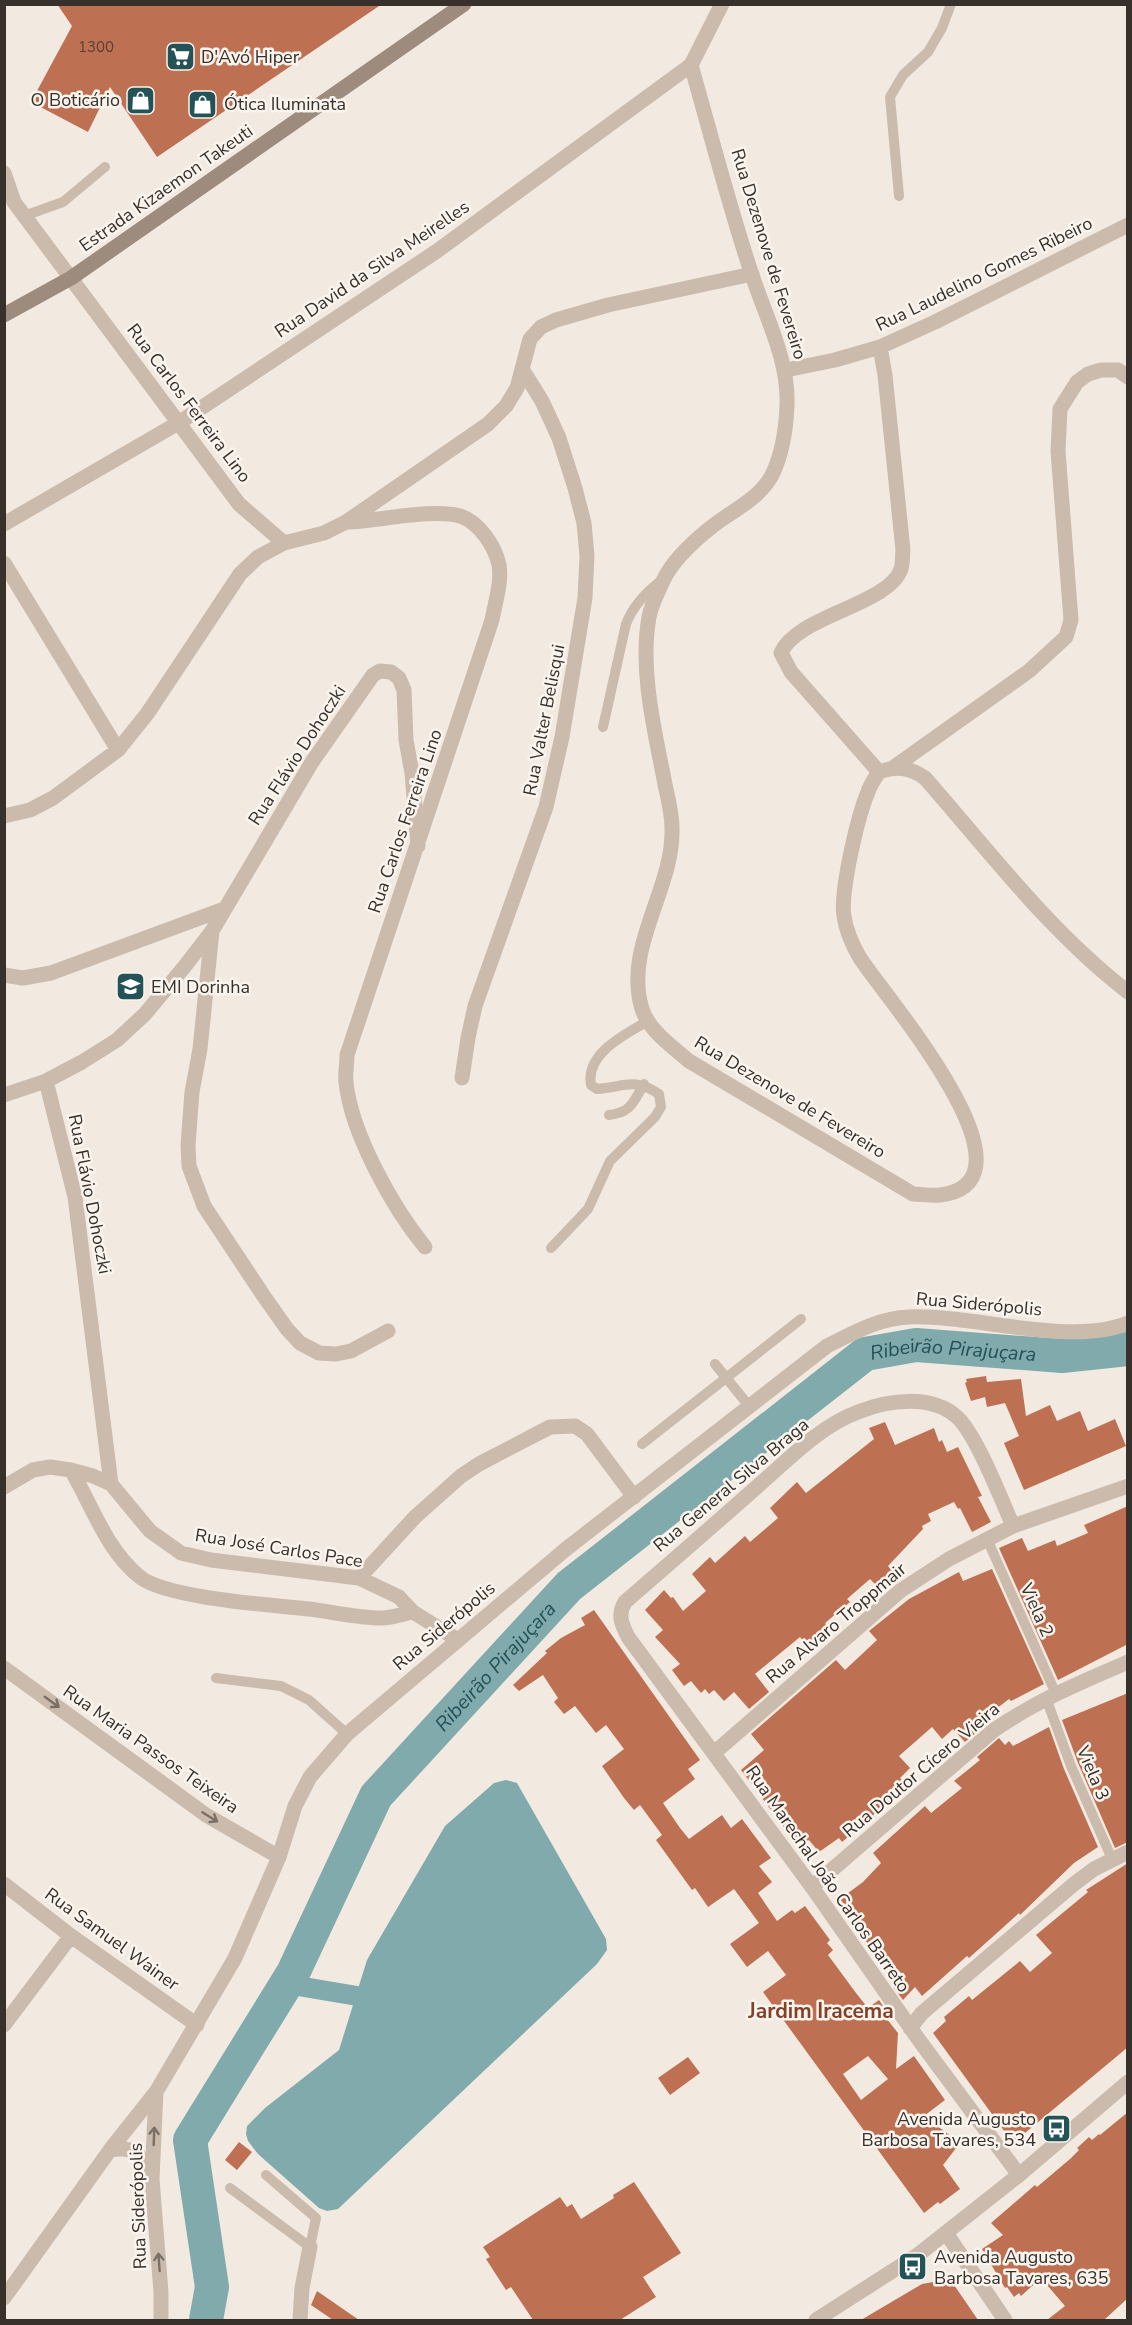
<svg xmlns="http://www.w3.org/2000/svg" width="1132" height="2325" font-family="'Nunito Sans',sans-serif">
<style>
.water{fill:#81aaad}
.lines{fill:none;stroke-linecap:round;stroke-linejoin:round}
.canal{stroke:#81aaad;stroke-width:20}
.river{stroke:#81aaad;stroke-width:34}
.building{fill:#be7053;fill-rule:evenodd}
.service{stroke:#cabbad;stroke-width:10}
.minor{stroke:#cabbad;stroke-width:15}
.tertiary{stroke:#cabbad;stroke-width:15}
.secondary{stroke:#9d8b7e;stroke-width:15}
.oneway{stroke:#7a6f66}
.labels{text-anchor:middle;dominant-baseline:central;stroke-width:5;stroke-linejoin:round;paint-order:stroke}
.number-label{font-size:15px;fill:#5a4035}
.poi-label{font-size:18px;fill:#38302b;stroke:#f9f4ed;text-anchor:start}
.street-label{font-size:18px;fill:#38302b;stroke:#f9f4ed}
.water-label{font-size:20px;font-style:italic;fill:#235257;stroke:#f9f4ed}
.quarter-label{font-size:21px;font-weight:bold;fill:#82422a;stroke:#f9f4ed}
</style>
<rect width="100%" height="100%" fill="#f2eae1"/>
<path class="water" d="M506 1780 517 1783 606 1939 607 1950 597 1964 338 2209 327 2211 319 2208 258 2154 248 2141 246 2134 247 2126 265 2108 339 2050 367 1960 445 1826 494 1783Z"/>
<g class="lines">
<path class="canal" d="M286 1984 381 2000"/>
<path class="river" id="s1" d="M206 2320 212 2287 190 2140 293 1973 376 1796 569 1586 865 1354 916 1345 1062 1356 1128 1349"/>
</g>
<path class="building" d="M57 4H382L157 157 110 87 88 132 31 102 72 26Z
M986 1376 987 1382 1021 1379 1026 1416 1050 1405 1057 1421 1080 1411 1088 1431 1115 1419 1126 1446 1024 1490 1004 1443 1019 1436 1005 1403 987 1407 985 1397 971 1401 965 1383 967 1382 966 1379Z
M885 1422 895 1445 934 1428 939 1442 942 1440 947 1452 958 1447 982 1496 978 1497 991 1522 972 1532 960 1508 958 1509 954 1502 928 1514 931 1521 922 1526 923 1529 888 1566 894 1573 877 1586 870 1579 847 1599 850 1602 825 1623 829 1628 807 1646 800 1637 755 1674 769 1692 749 1709 734 1692 724 1701 714 1690 709 1694 705 1689 701 1693 691 1681 684 1686 672 1670 680 1664 655 1637 663 1630 645 1610 664 1590 671 1598 673 1597 683 1611 706 1591 692 1574 710 1557 715 1563 745 1536 750 1542 778 1518 770 1508 797 1482 806 1493 874 1439 869 1428Z
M1128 1506V1644L1058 1680 999 1548 1022 1538 1028 1551 1055 1540 1057 1546 1088 1533 1084 1525Z
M992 1569 1044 1684 1011 1701 1009 1699 983 1719 986 1724 965 1742 953 1729 942 1739 932 1727 899 1756 910 1768 900 1778 907 1786 842 1842 839 1838 819 1852 809 1840 799 1847 741 1770 764 1750 751 1734 836 1660 845 1670 877 1640 869 1631 909 1599 959 1572 963 1581Z
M594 1610 700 1760 688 1769 695 1779 663 1803 680 1828 689 1839 722 1815 731 1828 742 1819 771 1858 759 1866 772 1882 758 1893 777 1921 792 1910 795 1913 805 1906 830 1940 827 1943 833 1950 828 1955 856 1993 868 2008 879 2000 889 2015 886 2018 898 2033 896 2069 914 2056 945 2100 924 2116 960 2143 943 2165 960 2189 940 2204 938 2202 924 2213 763 1992 786 1975 768 1951 747 1967 730 1944 759 1923 734 1889 708 1907 695 1888 692 1890 656 1840 662 1835 640 1805 634 1810 624 1798 602 1766 624 1749 606 1725 596 1733 575 1706 564 1714 554 1702 558 1698 543 1675 519 1691 513 1685 547 1653 545 1651 561 1638 585 1625 581 1618ZM868 2056 888 2079 861 2100 843 2074Z
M1128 1693V1842L1115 1848 1078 1763 1062 1720Z
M1049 1727 1064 1769 1098 1847 1074 1863 1020 1915 1019 1913 969 1958 967 1956 922 1996 915 1987 903 2000 894 1988 898 1985 894 1981 902 1974 883 1955H876L863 1937 867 1933 840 1899 863 1882 881 1863 873 1853 925 1806 931 1813 962 1788 954 1781 980 1760 977 1757 999 1738 1005 1745 1009 1741 1013 1746Z
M1128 1863V2047L1013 2143 933 2033 946 2021 944 2017 969 1996 972 2000 1020 1961 1030 1972 1052 1953 1036 1935 1088 1892 1086 1890Z
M688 2057 700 2073 670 2095 658 2078Z
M1128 2112V2298L1104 2320H1047L1065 2306 1041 2278 1021 2296 1019 2293 1014 2297 1007 2287 1005 2288 982 2249 1003 2235 991 2223 1035 2185 1037 2187 1070 2159 1079 2150 1077 2148 1089 2137 1092 2140 1099 2134 1100 2135Z
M239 2142 252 2152 237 2170 225 2160Z
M634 2182 681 2253 643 2277 656 2297 620 2320H533L511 2287 506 2290 486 2259 490 2257 483 2247 560 2197 567 2207 572 2204 581 2219 614 2198 613 2195Z
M950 2279 978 2320H861L922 2284Z
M317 2291 359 2320H333L311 2305Z"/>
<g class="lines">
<path class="service" d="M899 196 890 97 903 75 928 52 942 28 951 4
M24 216 63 202 105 167
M603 727 626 624C633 606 646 592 662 580
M609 1115C632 1112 633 1102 644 1084
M551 1248 588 1209 610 1161 655 1117 661 1107 659 1094C633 1077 625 1087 597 1089L591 1085C585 1054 625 1034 648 1021
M715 1364 749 1406
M642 1444 801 1319
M987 1539 1056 1694
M216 1678 281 1686 309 1700 347 1734
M1046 1698 1071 1766 1112 1859
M230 2188 310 2247 316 2218 266 2175"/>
<path class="minor" d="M4 173 14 202 239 504 284 543
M786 370 835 360 880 347 935 322 1128 225
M348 522C378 521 433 508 460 516 479 522 495 546 499 565 502 582 495 603 492 620L347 1055C347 1064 345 1074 346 1082 351 1133 393 1208 425 1247
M4 524 180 422 437 251 691 65
M4 563 118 750
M894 767 1029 671 1066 637 1071 620 1058 451 1060 409 1077 382 1088 374 1101 370H1118L1128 377
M879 772 791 672 781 653C796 616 889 605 901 569 903 564 902 556 903 550L885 375 880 347
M4 816 30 810 53 798 118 750 147 714 240 574 258 557 284 543 324 533 346 522 488 424 506 406 517 388 530 339 541 327 556 320 608 305 752 274
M212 931 200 1049 192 1092 188 1145 189 1166 204 1206 263 1295 287 1329 300 1343 319 1353 336 1354 351 1351 388 1331
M4 975 23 978 51 973 224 909
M462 1078 468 1038 475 1006 546 807 562 737 585 598 587 556 584 523 575 488 559 438 542 401 522 369
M4 1095 46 1081
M71 1470C92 1505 106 1550 140 1577 166 1598 271 1605 309 1609 333 1612 358 1618 382 1618 392 1618 403 1614 413 1612
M111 1484 75 1197 46 1081 82 1062 117 1040 145 1014 185 966 212 931 312 762 373 675 380 671 391 672 399 678 404 690 406 740 412 773 418 846
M4 1487 33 1470 50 1467 71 1470 93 1476 111 1484 150 1531 181 1553 211 1560 359 1578 399 1597 413 1612 458 1640
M1013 1526C1002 1501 976 1434 957 1417 931 1394 888 1400 858 1412 820 1426 789 1459 759 1485 715 1524 670 1563 625 1602 617 1615 622 1625 628 1637L812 1887 919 2040 1019 2175
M359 1578 415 1517 461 1476 479 1464 550 1427 575 1426 587 1434 634 1497
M4 1668 206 1815 279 1857
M714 1753 900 1591 949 1559 1013 1526 1128 1486
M4 1884 71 1936 197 2025
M812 1887 994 1730C1036 1701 1081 1682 1128 1662
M4 2025 71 1936
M910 2028 922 2013 1074 1884 1094 1869 1128 1852
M946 2233 1005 2320
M300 2320 302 2288 310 2247"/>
<path class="tertiary" d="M722 4 691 65C711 135 729 206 752 275 766 318 789 360 787 406 786 429 782 455 772 475 760 498 734 510 714 525 696 539 673 559 663 581 658 592 651 605 649 617 640 667 653 724 663 774 666 792 672 810 672 828 674 889 623 947 642 1009 649 1031 673 1047 689 1061L913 1194C921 1194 931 1196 940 1195 1048 1182 882 993 860 958 853 946 846 931 844 916 840 892 858 815 868 792 870 785 875 778 879 772 897 766 909 767 925 778 989 851 1050 932 1128 992
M110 2150C135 2146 141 2154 150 2175
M4 2298 110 2150 156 2092
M161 2320V2292L152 2179 156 2092 235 1958 279 1857 295 1806 310 1777 347 1734 566 1549 827 1346C853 1333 879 1318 909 1317 972 1314 1071 1347 1128 1323
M816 2320 919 2254 1019 2175 1128 2082"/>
<path class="secondary" d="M4 315 71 278 464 4"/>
</g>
<defs><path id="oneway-shaft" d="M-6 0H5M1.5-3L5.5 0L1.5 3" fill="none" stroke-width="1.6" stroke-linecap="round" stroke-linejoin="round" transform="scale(1.5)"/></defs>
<g class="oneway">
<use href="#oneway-shaft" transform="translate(52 1702) rotate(36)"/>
<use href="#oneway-shaft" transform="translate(210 1817) rotate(32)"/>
<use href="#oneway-shaft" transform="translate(154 2136) rotate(-88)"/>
<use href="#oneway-shaft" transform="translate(159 2262) rotate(-94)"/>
</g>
<defs>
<symbol id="supermarket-square" viewBox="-11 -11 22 22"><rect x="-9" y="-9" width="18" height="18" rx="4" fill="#235257" stroke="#f9f4ed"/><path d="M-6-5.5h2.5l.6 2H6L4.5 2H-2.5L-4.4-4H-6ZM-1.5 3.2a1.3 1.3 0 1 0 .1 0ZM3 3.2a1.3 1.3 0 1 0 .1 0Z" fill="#fff"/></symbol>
<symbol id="shop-square" viewBox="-11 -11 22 22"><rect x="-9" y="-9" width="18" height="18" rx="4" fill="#235257" stroke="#f9f4ed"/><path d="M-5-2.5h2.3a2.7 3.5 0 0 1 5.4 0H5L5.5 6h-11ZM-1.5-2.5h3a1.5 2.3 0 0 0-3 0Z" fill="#fff"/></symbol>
<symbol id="school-square" viewBox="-11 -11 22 22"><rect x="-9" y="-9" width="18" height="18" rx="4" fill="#235257" stroke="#f9f4ed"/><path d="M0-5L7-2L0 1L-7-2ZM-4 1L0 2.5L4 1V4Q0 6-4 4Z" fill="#fff"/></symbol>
<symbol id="bus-square" viewBox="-11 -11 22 22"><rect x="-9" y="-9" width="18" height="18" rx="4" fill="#235257" stroke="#f9f4ed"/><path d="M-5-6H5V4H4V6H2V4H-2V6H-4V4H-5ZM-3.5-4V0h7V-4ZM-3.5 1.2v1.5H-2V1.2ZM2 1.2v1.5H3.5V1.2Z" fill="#fff"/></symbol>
</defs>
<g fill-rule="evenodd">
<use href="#supermarket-square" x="164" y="40" width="33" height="33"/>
<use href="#shop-square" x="124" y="84" width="33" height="33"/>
<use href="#shop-square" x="186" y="88" width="33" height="33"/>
<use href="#school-square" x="114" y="970" width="33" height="33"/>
<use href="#bus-square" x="1040" y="2112" width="33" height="33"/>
<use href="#bus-square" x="896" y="2250" width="33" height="33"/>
</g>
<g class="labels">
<g class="number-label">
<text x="96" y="47">1300</text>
</g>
<g class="poi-label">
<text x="201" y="57">D'Avó Hiper</text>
<text x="120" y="100" text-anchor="end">O Boticário</text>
<text x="224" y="104">Ótica Iluminata</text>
<text x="151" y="987">EMI Dorinha</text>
<text x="1036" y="2119" text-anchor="end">Avenida Augusto<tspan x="1036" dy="21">Barbosa Tavares, 534</tspan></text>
<text x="934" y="2257">Avenida Augusto<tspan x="934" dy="21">Barbosa Tavares, 635</tspan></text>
</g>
<g class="street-label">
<text transform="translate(166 188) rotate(-35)">Estrada Kizaemon Takeuti</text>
<text transform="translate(769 254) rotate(73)">Rua Dezenove de Fevereiro</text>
<text transform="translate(372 269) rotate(-34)">Rua David da Silva Meirelles</text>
<text transform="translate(984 274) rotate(-26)">Rua Laudelino Gomes Ribeiro</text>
<text transform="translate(189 403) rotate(53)">Rua Carlos Ferreira Lino</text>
<text transform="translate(544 720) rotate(-79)">Rua Valter Belisqui</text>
<text transform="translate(297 755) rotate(-57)">Rua Flávio Dohoczki</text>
<text transform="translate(405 821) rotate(-71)">Rua Carlos Ferreira Lino</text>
<text transform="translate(790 1097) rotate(31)">Rua Dezenove de Fevereiro</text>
<text transform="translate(90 1194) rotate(79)">Rua Flávio Dohoczki</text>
<text transform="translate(979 1304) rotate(5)">Rua Siderópolis</text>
<text transform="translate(731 1485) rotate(-40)">Rua General Silva Braga</text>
<text transform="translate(279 1548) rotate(9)">Rua José Carlos Pace</text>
<text transform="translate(1037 1610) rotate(66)">Viela 2</text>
<text transform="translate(836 1623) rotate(-40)">Rua Alvaro Troppmair</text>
<text transform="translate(444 1626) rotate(-40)">Rua Siderópolis</text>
<text transform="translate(151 1749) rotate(35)">Rua Maria Passos Teixeira</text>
<text transform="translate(921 1770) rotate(-40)">Rua Doutor Cícero Vieira</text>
<text transform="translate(1093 1773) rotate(67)">Viela 3</text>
<text transform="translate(828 1879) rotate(55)">Rua Marechal João Carlos Barreto</text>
<text transform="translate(112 1939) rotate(36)">Rua Samuel Wainer</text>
<text transform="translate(138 2206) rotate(-92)">Rua Siderópolis</text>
</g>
<g class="water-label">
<text stroke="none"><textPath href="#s1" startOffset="1324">Ribeirão Pirajuçara</textPath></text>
<text stroke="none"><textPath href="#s1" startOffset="750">Ribeirão Pirajuçara</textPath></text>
</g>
<g class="quarter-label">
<text x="821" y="2011">Jardim Iracema</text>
</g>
</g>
<rect width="1132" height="2325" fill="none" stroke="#38302b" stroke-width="12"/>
</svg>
